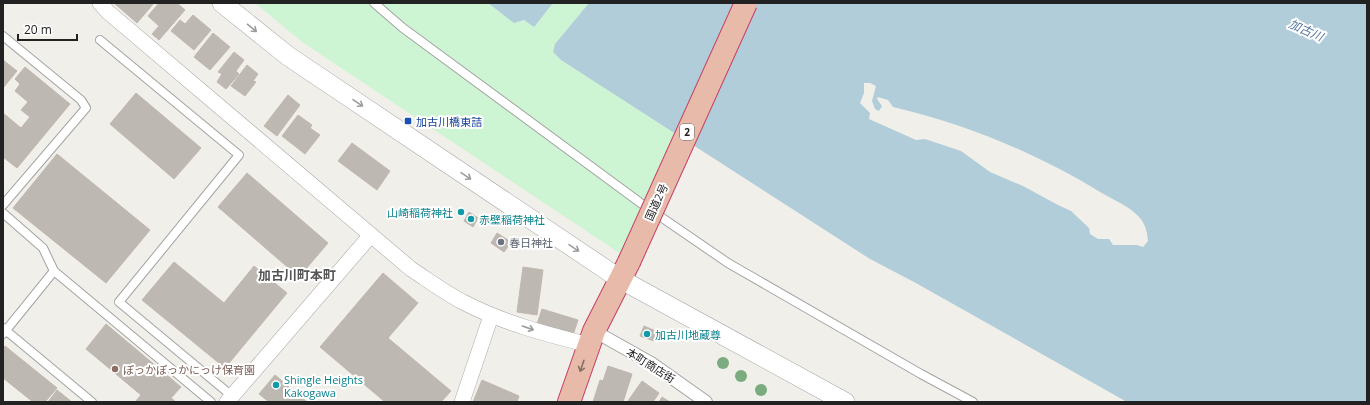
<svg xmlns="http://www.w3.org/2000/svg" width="1370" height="405" font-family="'Open Sans','Noto Sans JP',sans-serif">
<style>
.park{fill:#cdf4d3}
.water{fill:#b0cdd9;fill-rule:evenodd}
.building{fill:#beb8b3;stroke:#c1b7ae}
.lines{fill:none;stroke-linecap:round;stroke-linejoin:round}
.service-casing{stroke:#a3a3a3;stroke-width:10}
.pedestrian-casing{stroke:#a3a3a3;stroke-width:14}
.minor-casing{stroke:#a3a3a3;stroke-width:16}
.tertiary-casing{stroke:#a3a3a3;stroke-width:20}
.trunk-casing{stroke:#c73e65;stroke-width:24}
.service{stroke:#fff;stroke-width:8}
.pedestrian{stroke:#fff;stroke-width:12}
.minor{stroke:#fff;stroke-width:15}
.tertiary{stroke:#fff;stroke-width:19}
.trunk{stroke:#e8baa9;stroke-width:22}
.trunk-bridge-casing{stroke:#c73e65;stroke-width:24;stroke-linecap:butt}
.trunk-bridge{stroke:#e8baa9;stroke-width:22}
.tree{fill:#7bac7f}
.oneway{stroke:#9c9c9c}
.oneway2{stroke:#856e66}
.transit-dot{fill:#1a4fb4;stroke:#fff;stroke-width:1.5}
.culture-dot{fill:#0f9aa8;stroke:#fff;stroke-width:1.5}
.worship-dot{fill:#6b7280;stroke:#fff;stroke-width:1.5}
.education-dot{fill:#8d6e63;stroke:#fff;stroke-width:1.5}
.labels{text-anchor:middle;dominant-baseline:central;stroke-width:4;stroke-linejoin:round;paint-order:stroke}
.shield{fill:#fff;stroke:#646464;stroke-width:1}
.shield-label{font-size:10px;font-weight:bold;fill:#222}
.transit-label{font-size:11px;fill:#164399;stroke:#fff;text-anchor:start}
.street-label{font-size:11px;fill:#222;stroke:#fff}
.culture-label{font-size:11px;fill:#0d838f;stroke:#fff;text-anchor:start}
.worship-label{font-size:11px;fill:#5b616d;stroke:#fff;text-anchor:start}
.education-label{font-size:11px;fill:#785e54;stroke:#fff;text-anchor:start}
.water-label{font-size:12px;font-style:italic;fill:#5476a0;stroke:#fff}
.quarter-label{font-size:13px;font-weight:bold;fill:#555;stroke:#fff}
</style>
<rect width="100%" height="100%" fill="#f1efea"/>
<path class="park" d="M255 3H488L514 23 524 20 534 27 553 3H589L555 44 553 52 561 60 678 135 642 204 621 254 302 42Z"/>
<path class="water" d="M488 3H553L534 27 524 20 514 23Z
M589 3H1367V402H1127L914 282 870 259 561 60 553 52 555 44ZM864 83H870L876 86 872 101 875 109 879 111 882 106 877 99 878 97 888 100 893 107C966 124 1036 153 1100 192 1110 198 1128 206 1136 214 1145 222 1147 230 1148 241L1143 247 1137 245H1113L1109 239H1098L1090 234 1089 228 1071 211 1058 205 1023 186 990 172 961 151 925 139 916 140 869 119 870 113 860 103 864 93Z"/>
<path class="building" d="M114 3H154L137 23Z
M159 3H177L185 10 159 40 152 34 159 26 148 16Z
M193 15 211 30 194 50 171 31 180 20 185 24Z
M213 33 230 47 210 70 194 57Z
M234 52 244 60 236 71 239 74 226 89 217 82 222 74 218 72Z
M3 60 17 71 3 88Z
M247 65 258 74 253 81 256 82 245 96 231 86Z
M25 67 70 104 17 168 3 157V113L21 128 30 117 21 110 28 102 15 91 20 84 15 79Z
M136 93 201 148 174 179 110 124Z
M288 95 300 105 277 136 264 126Z
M298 115 312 125 310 128 320 135 305 154 282 136Z
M352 143 390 171 377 190 338 161Z
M57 154 150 230 106 283 13 208Z
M247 173 328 243 299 277 218 207Z
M469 212 478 218 473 227 464 221Z
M497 233 511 242 504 252 491 243Z
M174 262 224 303 254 266 287 293 225 368 142 300Z
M523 267 543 270 537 315 517 312Z
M383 273 418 303 388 338 451 391 441 402H385L320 347Z
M542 309 578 320 573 335 537 324Z
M106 324 181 387 171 398 176 402H135L141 395 86 349Z
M644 326 658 332 654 341 640 336Z
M5 346 57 388 45 402H33L3 378V349Z
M608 366 632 374 623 402H593L600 380 603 381Z
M275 375 307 402H269L259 394Z
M482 380 519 396 517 402H473Z
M642 381 659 393 653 402H630L628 401Z
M57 390 72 402H48Z
M662 397 670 402H659Z"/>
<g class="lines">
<defs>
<path id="service" d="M374 3 403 28 642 204 728 263 921 374 973 402
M3 36 81 100 86 108 3 205
M100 40 239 155 119 302 232 396
M3 213 43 248 54 271 211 402
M3 328 92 402
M3 334 54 271"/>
<path id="pedestrian" d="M594 331 651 363 706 402"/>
<path id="minor" d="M100 3 108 12 411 269C428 280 445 293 463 302 503 323 546 334 589 345
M227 402 371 235
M462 402 491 316"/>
<path id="tertiary" d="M222 3 288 56 620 279 845 402"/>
<path id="trunk" d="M569 402 594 331 629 262"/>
</defs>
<use href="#service" class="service-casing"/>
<use href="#pedestrian" class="pedestrian-casing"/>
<use href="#minor" class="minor-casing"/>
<use href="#tertiary" class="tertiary-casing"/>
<use href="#trunk" class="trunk-casing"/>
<use href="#service" class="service"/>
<use href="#pedestrian" class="pedestrian"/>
<use href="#minor" class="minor"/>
<use href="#tertiary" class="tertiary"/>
<use href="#trunk" class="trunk"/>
<defs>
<path id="trunk-bridge" d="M629 262 746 3"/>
</defs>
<use href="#trunk-bridge" class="trunk-bridge-casing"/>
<use href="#trunk-bridge" class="trunk-bridge"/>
</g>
<g class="tree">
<circle cx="723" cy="363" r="6"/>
<circle cx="741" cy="376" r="6"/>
<circle cx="761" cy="390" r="6"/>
</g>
<defs><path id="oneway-shaft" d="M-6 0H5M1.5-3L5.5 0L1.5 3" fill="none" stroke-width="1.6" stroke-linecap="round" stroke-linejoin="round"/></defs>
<g class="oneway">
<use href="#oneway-shaft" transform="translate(252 28) rotate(39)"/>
<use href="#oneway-shaft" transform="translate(358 103) rotate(34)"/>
<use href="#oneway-shaft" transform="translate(466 176) rotate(34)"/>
<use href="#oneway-shaft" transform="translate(574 248) rotate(34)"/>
<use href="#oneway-shaft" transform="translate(528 328) rotate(19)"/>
</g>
<use class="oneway2" href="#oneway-shaft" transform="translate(582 366) rotate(109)"/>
<rect class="transit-dot" x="404" y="117" width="8" height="8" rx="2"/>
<g class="culture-dot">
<circle cx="461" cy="212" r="4"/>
<circle cx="471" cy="219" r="4"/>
<circle cx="647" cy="334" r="4"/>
<circle cx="276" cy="385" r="4"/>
</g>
<circle class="worship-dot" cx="501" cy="242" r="4"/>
<circle class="education-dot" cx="115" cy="369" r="4"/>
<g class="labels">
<rect class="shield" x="680" y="124" width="14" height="16" rx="3"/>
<g class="shield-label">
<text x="687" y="132">2</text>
</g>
<g class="transit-label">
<text x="416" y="121">加古川橋東詰</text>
</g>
<g class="street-label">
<text transform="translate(656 202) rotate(-66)">国道2号</text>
<text transform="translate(651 365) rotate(32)">本町商店街</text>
</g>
<g class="culture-label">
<text x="453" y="212" text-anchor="end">山崎稲荷神社</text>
<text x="479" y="219">赤壁稲荷神社</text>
<text x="655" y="334">加古川地蔵尊</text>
<text x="284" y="379">Shingle Heights<tspan x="284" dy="13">Kakogawa</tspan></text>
</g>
<g class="worship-label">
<text x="509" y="242">春日神社</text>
</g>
<g class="education-label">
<text x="123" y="369">ぽっかぽっかにっけ保育園</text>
</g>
<g class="water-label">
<text transform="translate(1306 30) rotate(24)">加古川</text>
</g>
<g class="quarter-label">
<text x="297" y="275">加古川町本町</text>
</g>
</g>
<rect width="1370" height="405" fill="none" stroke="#222222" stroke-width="8"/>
<path d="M18 34v6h59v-6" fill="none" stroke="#222222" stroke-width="2"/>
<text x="24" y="34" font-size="12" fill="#222222" stroke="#ffffff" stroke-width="3" paint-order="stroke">20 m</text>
</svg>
